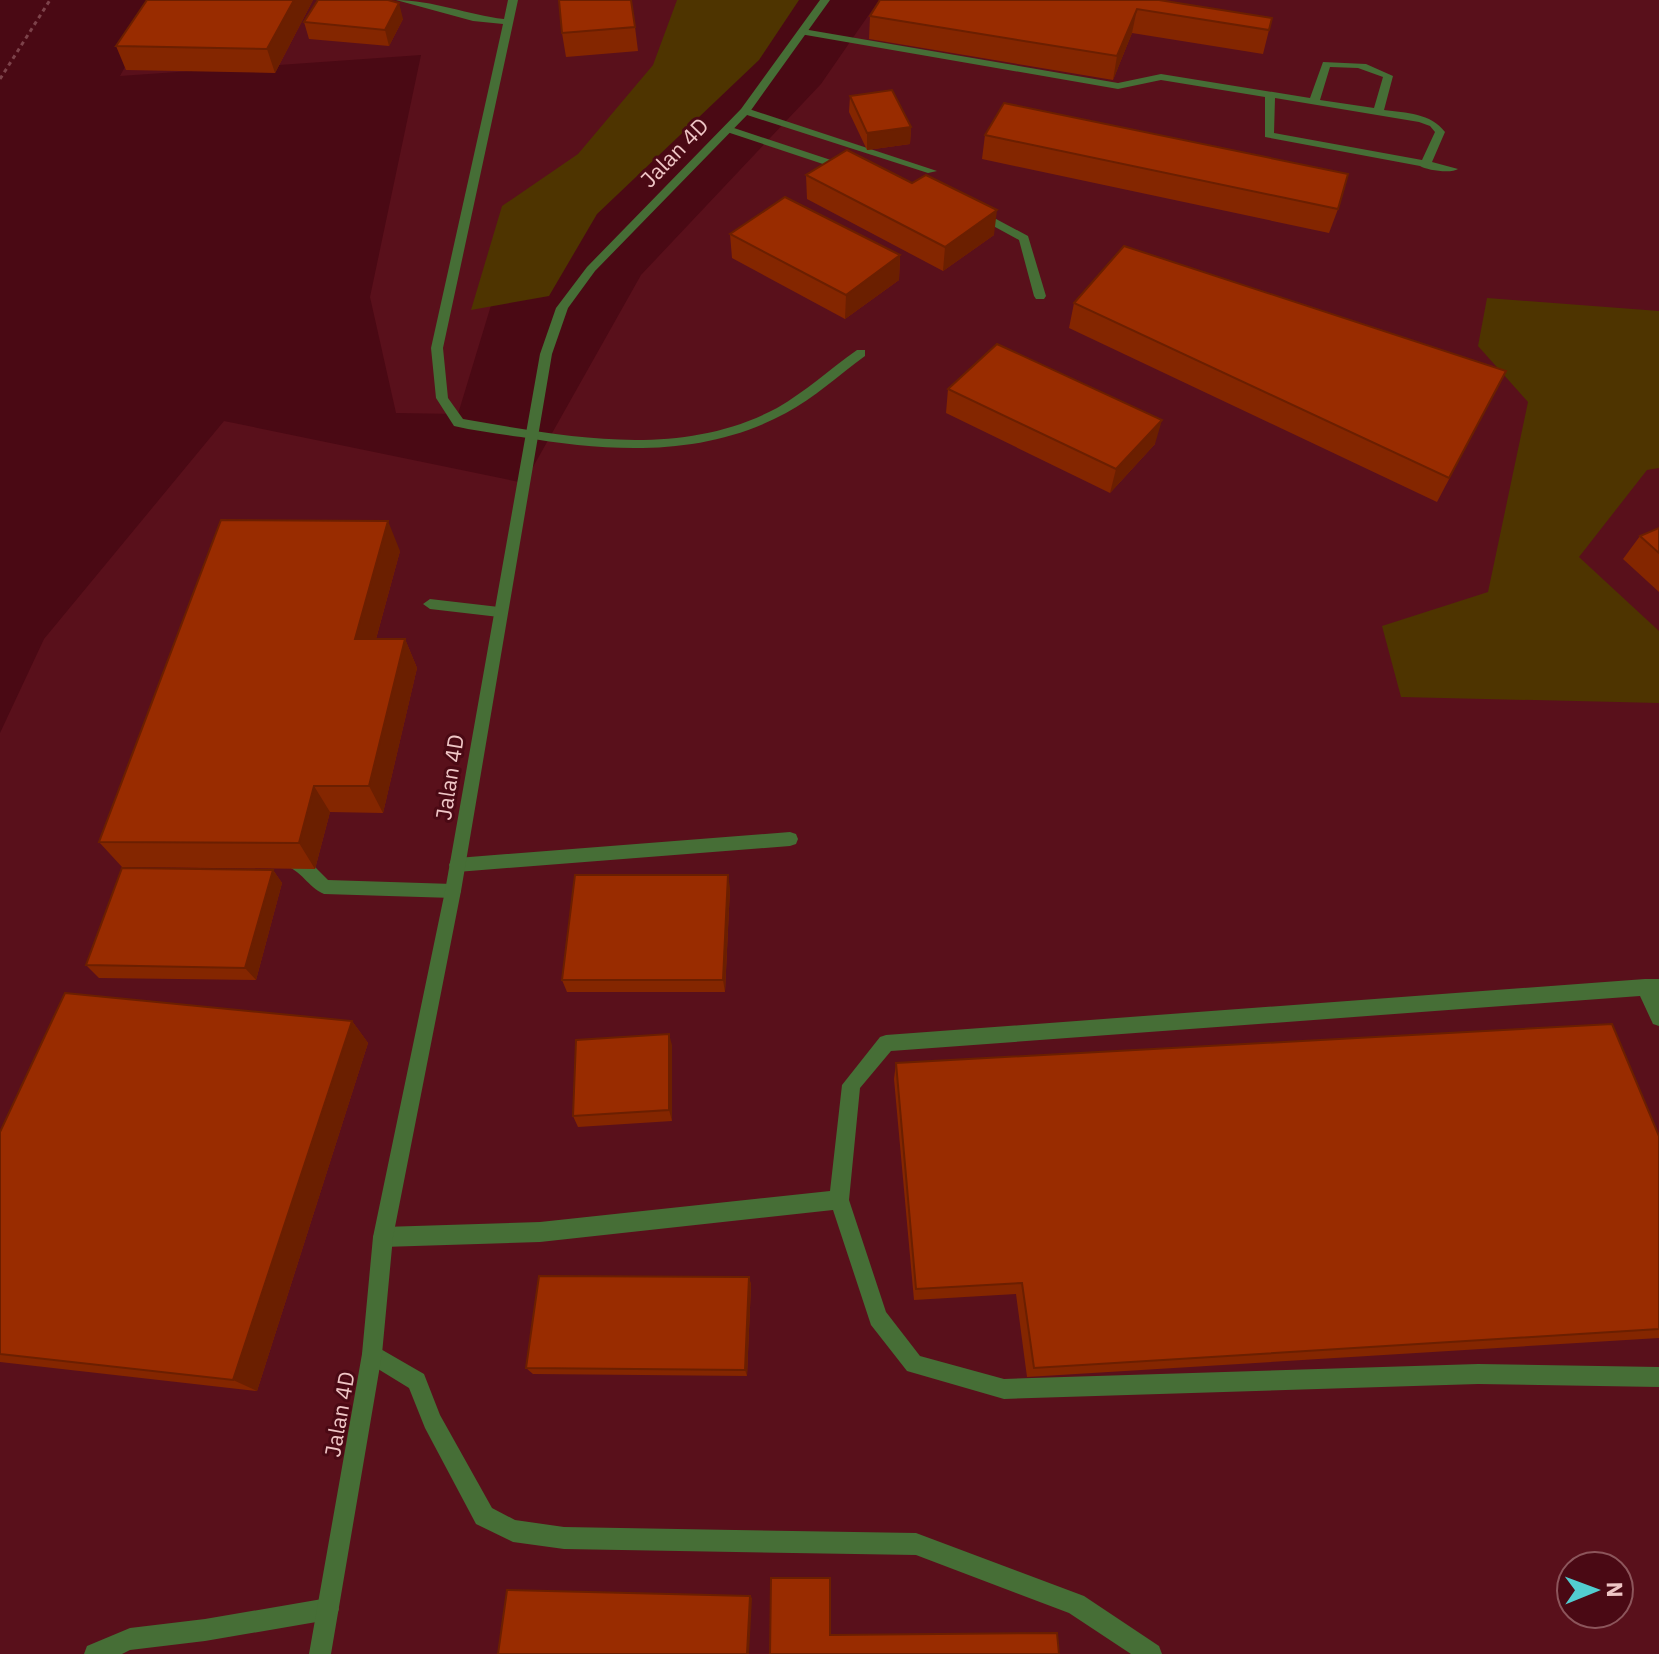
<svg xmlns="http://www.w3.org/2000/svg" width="1659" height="1654" font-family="'IBM Plex Sans',sans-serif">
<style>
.built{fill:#59101b;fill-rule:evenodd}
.green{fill:#4e3400}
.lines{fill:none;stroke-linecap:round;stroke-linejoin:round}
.path{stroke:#7c424a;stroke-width:3;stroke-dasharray:4 4;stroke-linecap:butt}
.lane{fill:#466e36;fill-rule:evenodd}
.street{fill:#466e36;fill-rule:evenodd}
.wall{fill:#842600}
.shaded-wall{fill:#6b1f00}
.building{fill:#992c00;stroke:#6b1f00;stroke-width:2}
.labels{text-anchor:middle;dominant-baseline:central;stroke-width:6;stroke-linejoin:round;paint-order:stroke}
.street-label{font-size:22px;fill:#efc6c6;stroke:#4a0914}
</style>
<rect width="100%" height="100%" fill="#4a0914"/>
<path class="built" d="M161 0H749L492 302 458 414 396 413 370 297 421 55 120 76Z
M879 0H1659V1654H0V733L44 639 224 421 524 483 641 275 821 84ZM1571 1566H1619V1614H1571Z"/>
<path class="green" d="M677 0H799L759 60 597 214 549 296 471 310 502 206 578 154 653 65Z
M1487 298 1659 311V468L1647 470 1579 557 1659 631V703L1401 697 1382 626 1488 592 1528 402 1478 346Z"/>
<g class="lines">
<path class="path" d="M0 79 50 0"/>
<path class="lane" d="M396 0C432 0 468 15 504 19L508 0H518L443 348 448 398 463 419C567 437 679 460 777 408 805 392 830 369 857 350H865V356C839 375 814 398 786 413 703 458 610 452 521 437 499 434 476 431 454 426L436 398 431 348 503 24 473 21Z
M803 29 1118 83 1161 74 1310 98 1323 62 1366 64 1393 76 1384 110C1406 113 1431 113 1445 132L1432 162 1458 169C1451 174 1426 170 1420 166L1265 137V97L1161 80 1118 89 800 34 798 32ZM1330 67 1358 68 1383 77 1374 108 1320 100ZM1275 98 1419 122 1430 126 1435 132 1422 160 1274 133Z
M741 109H749L937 171 928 173 741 113Z
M728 126 852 167 853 169 844 171 724 131 723 129Z
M975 212H983L1028 236 1046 296 1044 299H1036L1034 296 1019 240 975 216Z
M430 599 499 607 506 612 499 617 430 609 423 604Z
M790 832 796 834 798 839 796 844 790 846 457 872 451 870 449 865 451 860 457 858Z
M290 853 303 855 328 880 453 884 459 886 461 891 459 896 453 898 324 894C308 887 301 870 284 865L282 860 284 855Z
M1645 979H1659V1026L1653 1024 1640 996 891 1051 860 1088 849 1200 886 1312 920 1356 1004 1379 1478 1364 1659 1367V1387L1478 1384 1004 1399 907 1371 871 1325 833 1210 540 1242 383 1247 376 1244 373 1237 376 1230 383 1227 540 1222 830 1191 842 1085 880 1037 886 1035Z
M372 1344 424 1374 440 1415 492 1508 515 1520 564 1527 916 1533 1084 1596 1159 1646 1162 1654H1131L1069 1613 916 1555 564 1549 513 1542 476 1524 425 1428 409 1388 365 1361 362 1354 365 1347Z
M328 1598 336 1601 339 1609 336 1617 328 1620 205 1641 130 1650 122 1654H84L87 1646 130 1628 205 1619Z"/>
<path class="street" d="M820 0H830L749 113 595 271 568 308 552 354 461 891 393 1237 382 1354 331 1654H309L362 1354 373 1237 445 891 540 354 556 308 587 267 741 109Z"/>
</g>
<path class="wall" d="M313 0 275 73 126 70 116 46Z
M1159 0 1272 18 1263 54 1132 33 1113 80 869 39 870 16Z
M403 19 389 46 309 39 304 22Z
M635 27 638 51 566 57 562 33Z
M850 96 911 127 910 144 867 150 849 112Z
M985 135 1338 209 1329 233 982 159Z
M806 175 994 235 943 271 807 199Z
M730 234 900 255 899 280 845 319 732 258Z
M1074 303 1506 371 1437 502 1069 328Z
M948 389 1155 444 1110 493 946 413Z
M1659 528V592L1623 559 1640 536Z
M400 551 376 639H405L417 668 383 813 330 812 315 869 122 867 99 842Z
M273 870 282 883 256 980 99 978 86 965Z
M730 888 725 992H567L562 980Z
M352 1021 368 1043 257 1391 0 1362V1132Z
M672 1045V1121L578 1127 573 1116Z
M896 1063 1659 1136V1338L1027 1377 1016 1294 914 1300 894 1079Z
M749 1277 751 1285 747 1376 533 1374 526 1368Z"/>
<path class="shaded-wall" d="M294 0H313L275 73 267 49Z
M399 3 403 19 389 46 385 30Z
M1137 9 1132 33 1113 80 1117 56Z
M911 127 910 144 867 150V133Z
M997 210 994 235 943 271 945 247Z
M900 255 899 280 845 319 846 295Z
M1162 420 1155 444 1110 493 1116 469Z
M388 521 400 551 368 668 355 639Z
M405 639 417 668 383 813 369 786Z
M314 786 330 812 315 869 299 843Z
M273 870 282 883 256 980 245 968Z
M728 875 730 888 725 992 723 980Z
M352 1021 368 1043 257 1391 233 1380Z
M669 1034 672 1045V1121L669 1110Z
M749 1277 751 1285 747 1376 745 1370Z
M750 1596 752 1598 749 1654H747Z"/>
<path class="building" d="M147 0H294L267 49 116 46Z
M318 0H388L399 3 385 30 304 22Z
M559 0H631L635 27 562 33Z
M880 0H1159L1272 18 1269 30 1137 9 1117 56 870 16Z
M892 90 911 127 867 133 850 96Z
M1004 103 1348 174 1338 209 985 135Z
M847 150 912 183 926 175 997 210 945 247 806 175Z
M785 197 900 255 846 295 730 234Z
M1124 246 1506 371 1449 478 1074 303Z
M997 344 1162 420 1116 469 948 389Z
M221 520 388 521 355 639H405L369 786H314L299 843 99 842Z
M1659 528V553L1640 536Z
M122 868 273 870 245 968 86 965Z
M575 875H728L723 980H562Z
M65 993 352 1021 233 1380 0 1354V1132Z
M1612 1024 1659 1136V1329L1034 1368 1022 1283 916 1289 896 1063Z
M669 1034V1110L573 1116 576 1040Z
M539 1276 749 1277 745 1370 526 1368Z
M771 1578H830V1635L1057 1633 1059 1654H770Z
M507 1590 750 1596 747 1654H498Z"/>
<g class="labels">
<g class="street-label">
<text transform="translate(674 152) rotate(-46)">Jalan 4D</text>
<text transform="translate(449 777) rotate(-81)">Jalan 4D</text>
<text transform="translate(339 1414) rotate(-80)">Jalan 4D</text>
</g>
</g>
<g transform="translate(1595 1590) rotate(89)"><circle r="38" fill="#4a0914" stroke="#8c555b" stroke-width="2"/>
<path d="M0-6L14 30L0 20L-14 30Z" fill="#52cdd0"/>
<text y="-12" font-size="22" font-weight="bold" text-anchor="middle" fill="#efc6c6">N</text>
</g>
</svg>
